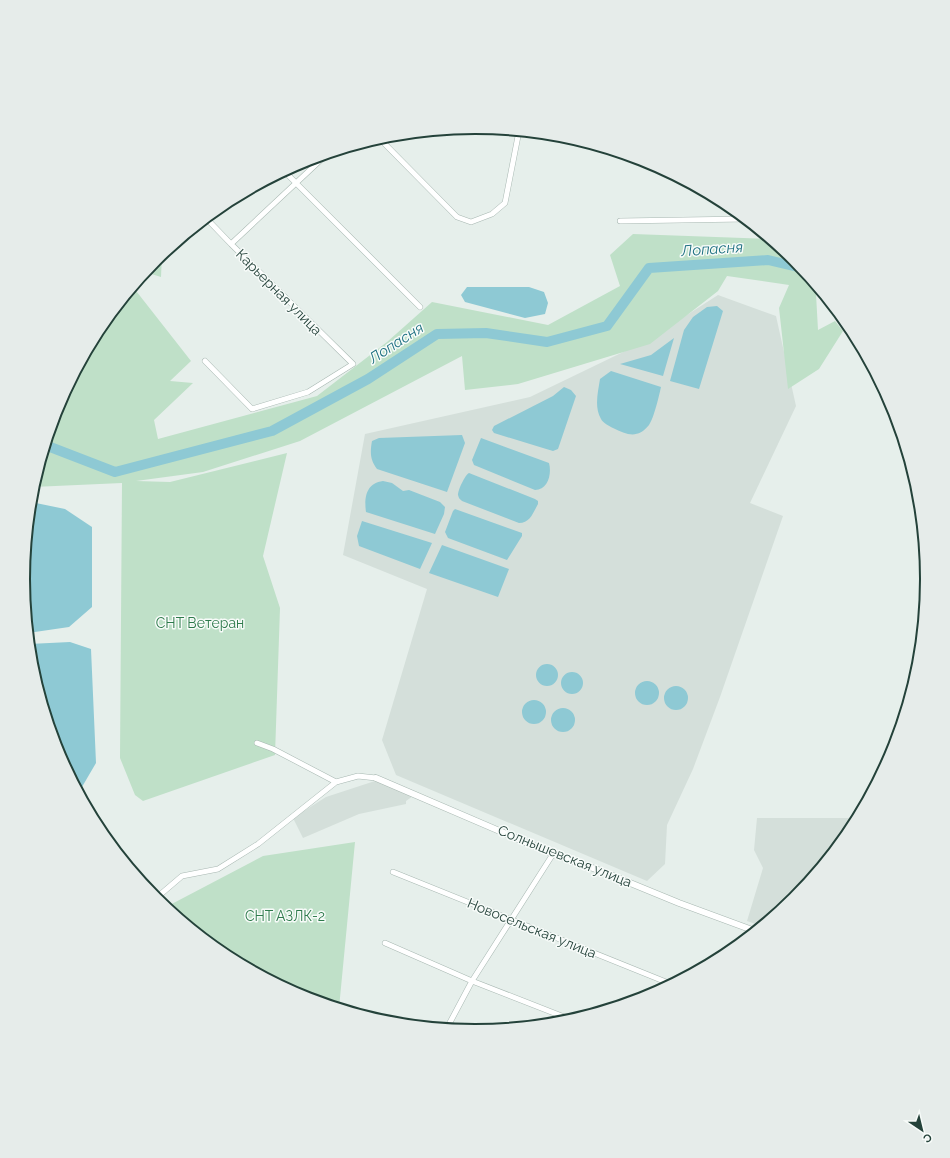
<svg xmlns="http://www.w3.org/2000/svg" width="950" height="1158" font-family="Raleway,sans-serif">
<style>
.built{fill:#d4dfda}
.green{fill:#bfe0c8}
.water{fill:#8ec9d4}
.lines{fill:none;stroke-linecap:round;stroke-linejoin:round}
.river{stroke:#8ec9d4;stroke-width:10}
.minor-casing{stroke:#a8b8b2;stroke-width:6}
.tertiary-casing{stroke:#a8b8b2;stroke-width:7}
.minor{stroke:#fff;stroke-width:5}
.tertiary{stroke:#fff;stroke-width:6}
.labels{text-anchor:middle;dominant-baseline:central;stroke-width:3;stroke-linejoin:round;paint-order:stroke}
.street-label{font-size:14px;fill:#24423a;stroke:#f7fbf9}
.park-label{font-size:14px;fill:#2d7a4b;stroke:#f7fbf9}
.water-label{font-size:15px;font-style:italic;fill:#1c6f80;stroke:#f7fbf9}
.rim{fill:none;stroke:#24423a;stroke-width:2}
</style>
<rect width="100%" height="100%" fill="#e6efeb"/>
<path class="built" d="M718 295 776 316 796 406 750 503 783 516 720 697 693 769 667 825 665 864 647 881 396 775 382 740 427 589 343 555 365 434 530 397 648 340Z
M378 780 413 796 406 801V804L359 814 303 838 293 818 326 797Z
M757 818H858L851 830 794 899 761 926 747 921 763 868 754 850Z"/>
<path class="green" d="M633 234 770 239 795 260 820 291 816 294 818 330 835 321 843 331 819 369 788 389 779 308 789 285 727 276 718 291 650 344 518 384 465 390 462 356 300 441 203 472 136 481 170 482 287 453 263 556 280 608 275 755 143 801 135 795 120 758 122 483 33 487 58 406 99 328 133 287 191 361 170 381 193 383 154 420 158 439 317 396 387 342 432 302 548 325 620 286 610 255Z
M162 254 161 277 145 272 156 259Z
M355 842 339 1008 302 997 224 955 166 907 263 856Z"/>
<path class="water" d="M467 287H529L544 292 548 303 545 314 525 318 465 302 461 295Z
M717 306 723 311 699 389 670 381 684 330 693 317 707 307Z
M674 338 663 376 620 364 651 355Z
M611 371 661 387C659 396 654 418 649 425 638 439 627 435 613 428 609 426 603 423 601 419 594 407 598 392 600 379Z
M564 387 571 390 576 396 558 449 553 451 543 448 494 433 492 430 494 426 553 396Z
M462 435 465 443 447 492 377 469C370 460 370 452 372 441L379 438Z
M481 438 549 463C552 474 548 490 535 490L474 465 472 460Z
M469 473 535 499 538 501V504C533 513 530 523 519 523L462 501C460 499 459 499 458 495 458 490 465 475 469 473Z
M383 481 392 483 403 491 409 490 440 502 445 507 444 514 435 534 366 512C364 498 366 483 383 481Z
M31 502 65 509 92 527V607L69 627 28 633 23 579Z
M455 509 522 533V536L507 560 448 538 445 532 453 511Z
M362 521 432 543 420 569 359 546 357 536Z
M442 545 509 569 498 597 429 573Z
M70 642 91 649 96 763 79 792 57 752 32 667 29 644Z
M536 675a11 11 0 1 1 22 0a11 11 0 1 1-22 0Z
M561 683a11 11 0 1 1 22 0a11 11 0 1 1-22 0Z
M635 693a12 12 0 1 1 24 0a12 12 0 1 1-24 0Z
M664 698a12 12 0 1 1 24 0a12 12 0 1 1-24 0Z
M522 712a12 12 0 1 1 24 0a12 12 0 1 1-24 0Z
M551 720a12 12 0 1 1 24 0a12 12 0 1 1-24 0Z"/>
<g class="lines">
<path class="river" d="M45 445 115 472 272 431 368 379 437 334 486 333 547 342 607 326 649 268 768 260 802 268"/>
<defs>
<path id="minor" d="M379 138 457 217 471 222 492 214 505 203 519 131
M284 171 420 307
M620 221 745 219
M231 244 327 154
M205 361 252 409 308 392 353 364 231 244 206 218
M257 743 273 749 336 782
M393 872 671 984
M155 899 182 876 218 869 258 844 336 782 358 776 376 778
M385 943 472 981 572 1020
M381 1020 387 1022
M447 1028 472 981 553 854"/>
<path id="tertiary" d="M376 778 553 854 601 871 679 903 755 931"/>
</defs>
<use href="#minor" class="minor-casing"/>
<use href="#tertiary" class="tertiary-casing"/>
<use href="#minor" class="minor"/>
<use href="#tertiary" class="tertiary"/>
</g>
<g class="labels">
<g class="street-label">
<text transform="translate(279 292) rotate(45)">Карьерная улица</text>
<text transform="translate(565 856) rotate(22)">Солнышевская улица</text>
<text transform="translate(532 928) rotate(22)">Новосельская улица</text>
</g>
<g class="park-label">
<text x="200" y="623">СНТ Ветеран</text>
<text x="285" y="916">СНТ АЗЛК-2</text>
</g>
<g class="water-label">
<text transform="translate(712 249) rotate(-4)">Лопасня</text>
<text transform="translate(396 343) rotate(-33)">Лопасня</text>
</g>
</g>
<path d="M0 0H950V1158H0ZM30 579a445 445 0 1 1 890 0a445 445 0 1 1-890 0Z" fill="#e6ecea" fill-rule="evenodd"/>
<path class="rim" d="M30 579a445 445 0 1 1 890 0a445 445 0 1 1-890 0Z"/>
<g transform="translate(922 1130) rotate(145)" stroke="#f7fbf9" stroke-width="3" paint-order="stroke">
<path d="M0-3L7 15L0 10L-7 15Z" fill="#24423a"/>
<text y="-6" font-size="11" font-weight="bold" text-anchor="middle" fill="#24423a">С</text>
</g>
</svg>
